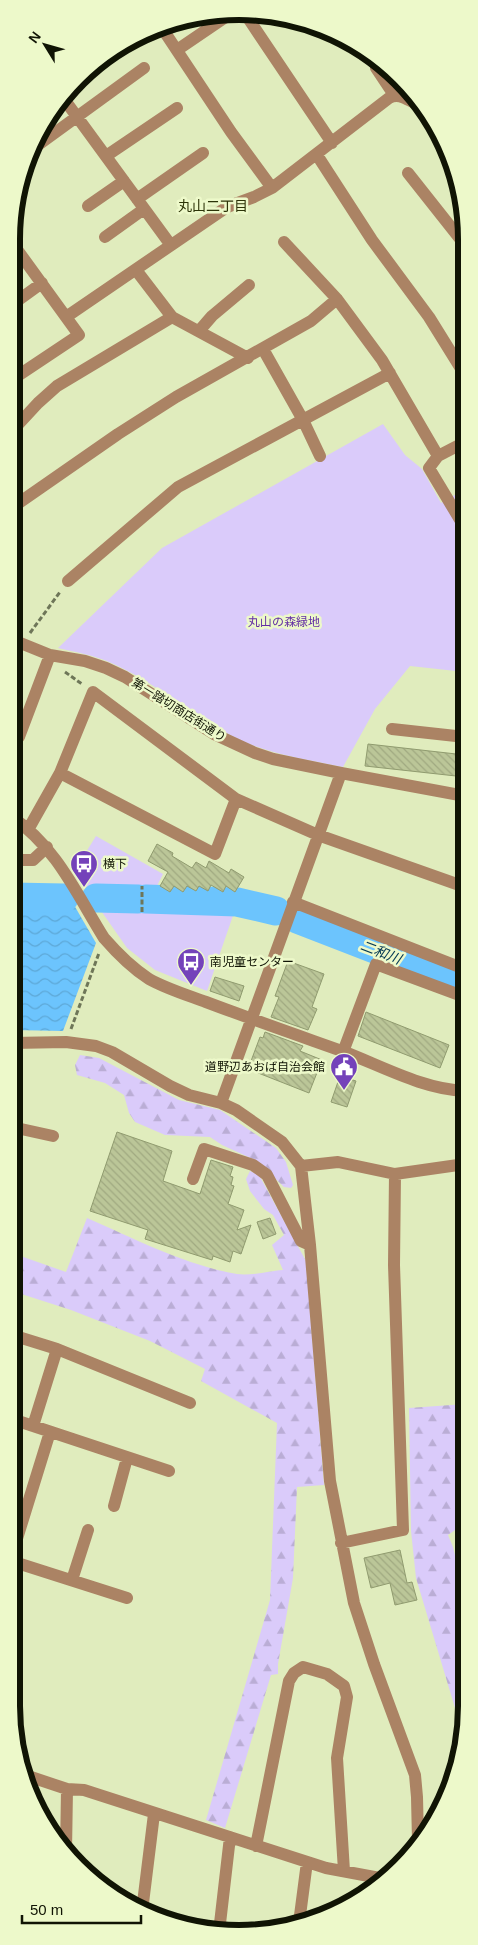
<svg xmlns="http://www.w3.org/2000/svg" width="478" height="1945" font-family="Arial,'Noto Sans JP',sans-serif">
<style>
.green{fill:#dacbfa}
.forest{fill:url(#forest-firs)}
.water{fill:url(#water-waves)}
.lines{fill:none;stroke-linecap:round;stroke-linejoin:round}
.river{stroke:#6cc4fd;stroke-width:29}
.building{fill:url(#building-back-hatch);stroke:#909b6f}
.path{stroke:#6e7658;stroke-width:3;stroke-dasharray:5 2.5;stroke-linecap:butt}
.minor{stroke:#ab8364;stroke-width:12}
.labels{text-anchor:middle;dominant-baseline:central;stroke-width:5;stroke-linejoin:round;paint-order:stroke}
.park-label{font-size:12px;fill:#632fa4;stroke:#edf9ca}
.street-label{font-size:12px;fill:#101404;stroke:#edf9ca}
.poi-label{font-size:12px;fill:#101404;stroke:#edf9ca;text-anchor:start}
.neighbourhood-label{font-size:14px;fill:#2c3308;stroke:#edf9ca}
.water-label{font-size:14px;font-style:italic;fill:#023753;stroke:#edf9ca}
.rim{fill:none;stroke:#101404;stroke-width:6}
</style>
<defs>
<pattern id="forest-firs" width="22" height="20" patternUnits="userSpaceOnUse" patternTransform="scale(1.25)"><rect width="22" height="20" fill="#dacbfa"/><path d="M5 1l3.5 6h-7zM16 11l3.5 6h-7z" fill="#baadd5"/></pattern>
<pattern id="water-waves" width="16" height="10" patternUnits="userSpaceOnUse" patternTransform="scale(1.25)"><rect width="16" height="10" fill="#6cc4fd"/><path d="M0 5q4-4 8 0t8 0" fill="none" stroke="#5da8d7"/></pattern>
<pattern id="building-back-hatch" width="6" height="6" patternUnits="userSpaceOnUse" patternTransform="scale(1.25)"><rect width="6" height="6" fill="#bbc698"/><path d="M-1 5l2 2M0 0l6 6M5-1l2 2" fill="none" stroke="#a0a981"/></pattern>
</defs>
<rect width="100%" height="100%" fill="#e0ecbd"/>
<path class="green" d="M383 424 405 455 422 469 441 503 465 489V672L410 666 375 709 343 767C308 760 272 755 240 740 195 718 154 681 109 662 93 655 75 652 58 648L162 548Z
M96 836 163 874 153 894 90 892 75 870Z
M237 904 207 991 155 970 127 948 97 905Z"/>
<path class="forest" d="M80 1055 99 1058 179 1100 220 1110 276 1148 286 1162 293 1185 291 1188 284 1187 257 1161 222 1145 210 1137 165 1135 135 1122 129 1113 124 1095 105 1083 77 1075 75 1065Z
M250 1171 259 1175 306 1261 324 1485 297 1487 293 1578 278 1664V1674L271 1675 225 1828 206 1820 270 1600 277 1423 201 1381 205 1369 150 1341 71 1310 12 1291V1253L66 1272 87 1218C135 1239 185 1265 237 1274 251 1276 269 1271 283 1270L272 1245 284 1235 273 1215 264 1209 250 1191 246 1179Z
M465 1404V1523L448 1535 453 1547 465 1596 464 1738 416 1578 411 1531 409 1408Z"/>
<path class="water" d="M12 905H74L96 943 63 1031 12 1030Z"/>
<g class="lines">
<path class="river" d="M12 897 64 898
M96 898 138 899
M146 899 237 902 276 911
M297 919 465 984"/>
</g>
<path class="building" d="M368 744 465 755V777L365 766Z
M157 844 173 853 172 856 192 868 196 862 206 868 209 861 229 873 231 869 244 877 235 892 226 886 223 892 211 885 208 891 199 886 196 891 187 886 183 892 174 886 170 892 160 886 168 872 148 861Z
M288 961 324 974 312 1007 317 1009 308 1030 271 1017 279 997 275 996Z
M215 977 244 986 239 1001 210 991Z
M366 1012 449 1045 440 1068 358 1036Z
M265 1032 303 1046 300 1051 322 1060 309 1093 248 1069 260 1037 263 1038Z
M340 1076 356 1081 347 1107 331 1102Z
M117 1132 172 1151 163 1181 200 1194 211 1160 233 1167 230 1176 233 1177 231 1185 234 1186 228 1204 244 1210 237 1230 251 1225 241 1254 233 1251 230 1262 213 1256 212 1260 196 1255 145 1239 148 1230 90 1211Z
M270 1218 276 1234 263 1239 257 1222Z
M400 1550 407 1583 412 1582 417 1600 395 1605 390 1583 371 1588 364 1558Z"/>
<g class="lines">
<path class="path" d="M30 633 60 592
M65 672 82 684
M142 912V886
M71 1029 99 953"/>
<path class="minor" d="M246 15 332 143
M162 28 231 132 272 188
M177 50 227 16
M376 68 394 95
M64 99 170 244
M34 148 144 68
M317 155 372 240 429 317 465 375
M106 156 177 108
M408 173 465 245
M137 199 203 153
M88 206 124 181
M105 237 144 209
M284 242 337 299 382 360 438 456
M136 270 172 317 248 358
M13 304 42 283
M66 317 227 207 254 197 272 188 389 98C400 92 408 101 419 105
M199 331 212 316 249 285
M263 349 303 420 320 456
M13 379 79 335 13 244
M13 430 38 403 57 386 172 317
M13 507 118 434 176 397 311 321 337 299
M465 528 429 468 438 456 465 442
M68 581 178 487 390 373
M13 640 50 655 85 661 106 668 125 677 214 734 255 753 273 759 341 773 465 796
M392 729 465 737
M19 737 50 655
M60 773 215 854 236 799
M12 817C57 848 76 893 104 938 117 953 132 968 149 979 167 989 187 995 206 1002 251 1019 297 1035 342 1051 382 1066 422 1089 465 1091
M29 828 60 773 93 692 236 799 318 835 465 887
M12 860H33L47 847
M293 902 462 968 465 962
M12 1043 66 1042 96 1046 112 1052 170 1086 189 1095 221 1103 236 1110 282 1142 301 1166 310 1245 330 1481 354 1603 374 1664 415 1775 417 1797 418 1841
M343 1052 376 964 465 997
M221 1103 341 773
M12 1127 53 1136
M301 1166 338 1162 395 1174 465 1164
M193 1179 204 1149 253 1165 267 1175 301 1241 310 1245
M12 1335 57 1349 190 1403
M12 1419 169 1471
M33 1426 57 1349
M114 1506 127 1458
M341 1543 403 1530 394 1265 395 1174
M11 1558 50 1432
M11 1561 127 1598
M72 1580 88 1530
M25 1775 67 1789 84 1790 326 1868 385 1879
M256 1846 289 1681 294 1673 303 1667 327 1674 344 1686 347 1697 337 1758 344 1871
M66 1852 67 1789
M142 1911 154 1814
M299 1923 307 1862
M219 1932 230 1837"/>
</g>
<defs>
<symbol id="bus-pin" viewBox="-11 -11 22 30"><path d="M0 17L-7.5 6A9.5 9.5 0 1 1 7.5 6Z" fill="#7442ba" stroke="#edf9ca"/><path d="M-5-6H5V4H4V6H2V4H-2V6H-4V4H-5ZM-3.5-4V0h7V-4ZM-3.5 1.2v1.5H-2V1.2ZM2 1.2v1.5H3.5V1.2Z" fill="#fff"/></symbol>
<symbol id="civic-pin" viewBox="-11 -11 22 30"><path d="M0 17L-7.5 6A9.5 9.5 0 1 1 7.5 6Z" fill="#7442ba" stroke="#edf9ca"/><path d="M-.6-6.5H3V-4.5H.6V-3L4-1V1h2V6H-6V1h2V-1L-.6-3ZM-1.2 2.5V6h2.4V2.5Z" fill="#fff"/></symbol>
</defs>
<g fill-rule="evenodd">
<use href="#bus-pin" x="68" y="848" width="32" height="43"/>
<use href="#bus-pin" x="175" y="946" width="32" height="43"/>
<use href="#civic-pin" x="328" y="1051" width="32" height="43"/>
</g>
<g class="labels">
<g class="park-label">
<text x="284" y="622">丸山の森緑地</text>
</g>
<g class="street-label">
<text transform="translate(179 710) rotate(32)">第一踏切商店街通り</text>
</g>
<g class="poi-label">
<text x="103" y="864">横下</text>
<text x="210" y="962">南児童センター</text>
<text x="325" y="1067" text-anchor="end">道野辺あおば自治会館</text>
</g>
<g class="neighbourhood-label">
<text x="213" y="206">丸山二丁目</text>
</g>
<g class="water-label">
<text transform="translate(381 952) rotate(21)">二和川</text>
</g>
</g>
<path d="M0 0H478V1945H0ZM239 20H239A219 219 0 0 1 458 239V1706A219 219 0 0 1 239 1925H239A219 219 0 0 1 20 1706V239A219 219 0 0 1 239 20Z" fill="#edf9ca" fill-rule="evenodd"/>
<path class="rim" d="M239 20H239A219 219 0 0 1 458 239V1706A219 219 0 0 1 239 1925H239A219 219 0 0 1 20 1706V239A219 219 0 0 1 239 20Z"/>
<g transform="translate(45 45) rotate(307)" stroke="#edf9ca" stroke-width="4" paint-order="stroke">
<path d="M0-4L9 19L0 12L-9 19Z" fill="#101404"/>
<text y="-8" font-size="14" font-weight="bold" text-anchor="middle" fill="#101404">N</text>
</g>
<path d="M22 1915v8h119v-8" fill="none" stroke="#101404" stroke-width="2.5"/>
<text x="30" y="1915" font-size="15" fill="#101404" stroke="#edf9ca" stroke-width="4" paint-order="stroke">50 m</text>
</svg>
